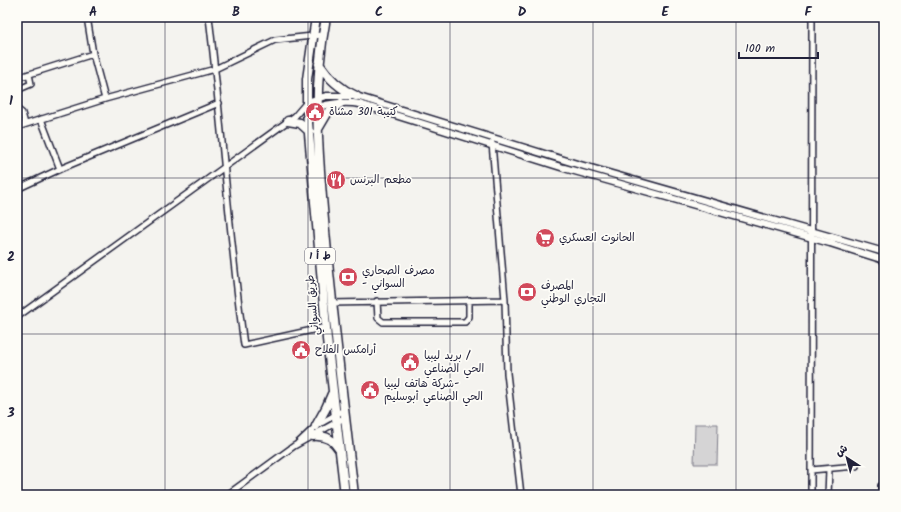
<svg xmlns="http://www.w3.org/2000/svg" width="901" height="512" font-family="Kalam,'Playpen Sans Arabic',sans-serif">
<style>
.park{fill:#d5d4d5;stroke:#7c7b88}
.lines{fill:none;stroke-linecap:round;stroke-linejoin:round}
.minor-casing{stroke:#22223b;stroke-width:8}
.major-casing{stroke:#22223b;stroke-width:9}
.highway-casing{stroke:#22223b;stroke-width:11}
.minor{stroke:#fdfcf7;stroke-width:5}
.major{stroke:#fdfcf7;stroke-width:6}
.highway{stroke:#fdfcf7;stroke-width:8}
.grid{fill:none;stroke:#22223b;stroke-width:1;stroke-opacity:0.55}
.labels{text-anchor:middle;dominant-baseline:central;stroke-width:3.5;stroke-linejoin:round;paint-order:stroke}
.shield{fill:#fdfcf7;stroke:#646373;stroke-width:1}
.shield-label{font-size:10px;font-weight:bold;fill:#22223b}
.poi-label{font-size:11px;fill:#22223b;stroke:#fdfcf7;text-anchor:start}
.street-label{font-size:11px;fill:#22223b;stroke:#fdfcf7}
.neatline{fill:none;stroke:#22223b;stroke-width:1.5}
.grid-label{font-size:13px;text-anchor:middle;font-weight:bold;fill:#22223b}
</style>
<rect width="100%" height="100%" fill="#f4f3ef"/>
<filter id="ink" filterUnits="userSpaceOnUse"><feTurbulence type="fractalNoise" baseFrequency=".025" numOctaves="2"/><feDisplacementMap in="SourceGraphic" scale="8" xChannelSelector="R" yChannelSelector="G"/><feConvolveMatrix kernelMatrix="1 2 1 2 8 2 1 2 1" color-interpolation-filters="sRGB"/></filter>
<g filter="url(#ink)">
<path class="park" d="M695 424H718L717 464H694Z"/>
<g class="lines">
<defs>
<path id="minor" d="M87 17 93 54 105 99
M209 17C222 126 229 236 244 345L326 327
M17 78 93 54
M17 90 31 84 29 74
M17 109 22 113 25 124
M41 119 60 169
M17 127 105 99 215 69 275 40 322 35
M492 143 505 300 507 373 521 495
M17 189 60 169 219 103
M377 301 378 318 383 322H465L469 317V300
M331 303 505 300
M17 317 295 116 307 102
M298 443 316 426 344 410
M811 470 856 466
M881 486 882 495
M227 495 294 446 344 418
M811 495 812 17
M828 495 829 469"/>
<path id="major" d="M307 102 326 96H356L577 164 884 252
M307 111C324 104 342 101 360 104L564 168 830 243 884 260"/>
<path id="highway" d="M316 17 307 79V111L327 339 345 495
M326 17C312 91 318 156 325 231 333 319 344 407 354 495
M319 64C329 79 340 89 356 96
M288 121 300 123 310 132
M318 129 328 112 341 103
M316 426 326 408 332 394
M313 436C325 435 333 439 339 449"/>
</defs>
<use href="#minor" class="minor-casing"/>
<use href="#major" class="major-casing"/>
<use href="#highway" class="highway-casing"/>
<use href="#minor" class="minor"/>
<use href="#major" class="major"/>
<use href="#highway" class="highway"/>
</g>
</g>
<path class="grid" d="M165 17V495M308 17V495M450 17V495M593 17V495M736 17V495M17 178H884M17 334H884"/>
<defs>
<symbol id="civic-disc" viewBox="-11 -11 22 22"><circle r="9.5" fill="#d1495b" stroke="#fdfcf7"/><path d="M-.6-6.5H3V-4.5H.6V-3L4-1V1h2V6H-6V1h2V-1L-.6-3ZM-1.2 2.5V6h2.4V2.5Z" fill="#fff"/></symbol>
<symbol id="restaurant-disc" viewBox="-11 -11 22 22"><circle r="9.5" fill="#d1495b" stroke="#fdfcf7"/><path d="M-5-6h1v4h1v-4h1v4h1v-4h1v5L-1.5 .5V6h-2V.5L-5-1ZM5-6V6H3V1.5H1.5Q1.5-4 5-6Z" fill="#fff"/></symbol>
<symbol id="supermarket-disc" viewBox="-11 -11 22 22"><circle r="9.5" fill="#d1495b" stroke="#fdfcf7"/><path d="M-6-5.5h2.5l.6 2H6L4.5 2H-2.5L-4.4-4H-6ZM-1.5 3.2a1.3 1.3 0 1 0 .1 0ZM3 3.2a1.3 1.3 0 1 0 .1 0Z" fill="#fff"/></symbol>
<symbol id="bank-disc" viewBox="-11 -11 22 22"><circle r="9.5" fill="#d1495b" stroke="#fdfcf7"/><path d="M-6-4H6V4H-6ZM0-2.3a2.3 2.3 0 1 0 0 4.6a2.3 2.3 0 1 0 0-4.6Z" fill="#fff"/></symbol>
</defs>
<g fill-rule="evenodd">
<use href="#civic-disc" x="304" y="101" width="22" height="22"/>
<use href="#restaurant-disc" x="325" y="169" width="22" height="22"/>
<use href="#supermarket-disc" x="534" y="227" width="22" height="22"/>
<use href="#bank-disc" x="337" y="266" width="22" height="22"/>
<use href="#bank-disc" x="516" y="281" width="22" height="22"/>
<use href="#civic-disc" x="290" y="339" width="22" height="22"/>
<use href="#civic-disc" x="399" y="351" width="22" height="22"/>
<use href="#civic-disc" x="359" y="379" width="22" height="22"/>
</g>
<g class="labels">
<rect class="shield" x="305" y="248" width="30" height="16" rx="3"/>
<g class="shield-label">
<text x="320" y="256">ط أ 1</text>
</g>
<g class="poi-label">
<text x="329" y="112">كتيبة 301 مشاة</text>
<text x="350" y="180">مطعم البرنس</text>
<text x="559" y="238">الحانوت العسكري</text>
<text x="362" y="271">مصرف الصحاري<tspan x="362" dy="13">- السواني</tspan></text>
<text x="541" y="286">المصرف<tspan x="541" dy="13">التجاري الوطني</tspan></text>
<text x="315" y="350">أرامكس الفلاح</text>
<text x="424" y="356">بريد ليبيا /<tspan x="424" dy="13">الحي الصناعي</tspan></text>
<text x="384" y="384">شركة هاتف ليبيا-<tspan x="384" dy="13">الحي الصناعي أبوسليم</tspan></text>
</g>
<g class="street-label">
<text transform="translate(313 305) rotate(-95)">طريق السواني</text>
</g>
</g>
<rect width="901" height="512" fill="none" stroke="#fdfcf7" stroke-width="44"/>
<g transform="translate(847 458) rotate(324)" stroke="#fdfcf7" stroke-width="3" paint-order="stroke">
<path d="M0-3L7 15L0 10L-7 15Z" fill="#22223b"/>
<text y="-6" font-size="11" font-weight="bold" text-anchor="middle" fill="#22223b">ش</text>
</g>
<path d="M739 52v6h79v-6" fill="none" stroke="#22223b" stroke-width="2"/>
<text x="745" y="52" font-size="12" fill="#22223b" stroke="#fdfcf7" stroke-width="3" paint-order="stroke">100 m</text>
<rect x="22" y="22" width="857" height="468" class="neatline"/>
<g class="grid-label">
<text x="93" y="16">A</text>
<text x="236" y="16">B</text>
<text x="379" y="16">C</text>
<text x="522" y="16">D</text>
<text x="665" y="16">E</text>
<text x="808" y="16">F</text>
<text x="11" y="105">1</text>
<text x="11" y="261">2</text>
<text x="11" y="417">3</text>
</g>
</svg>
